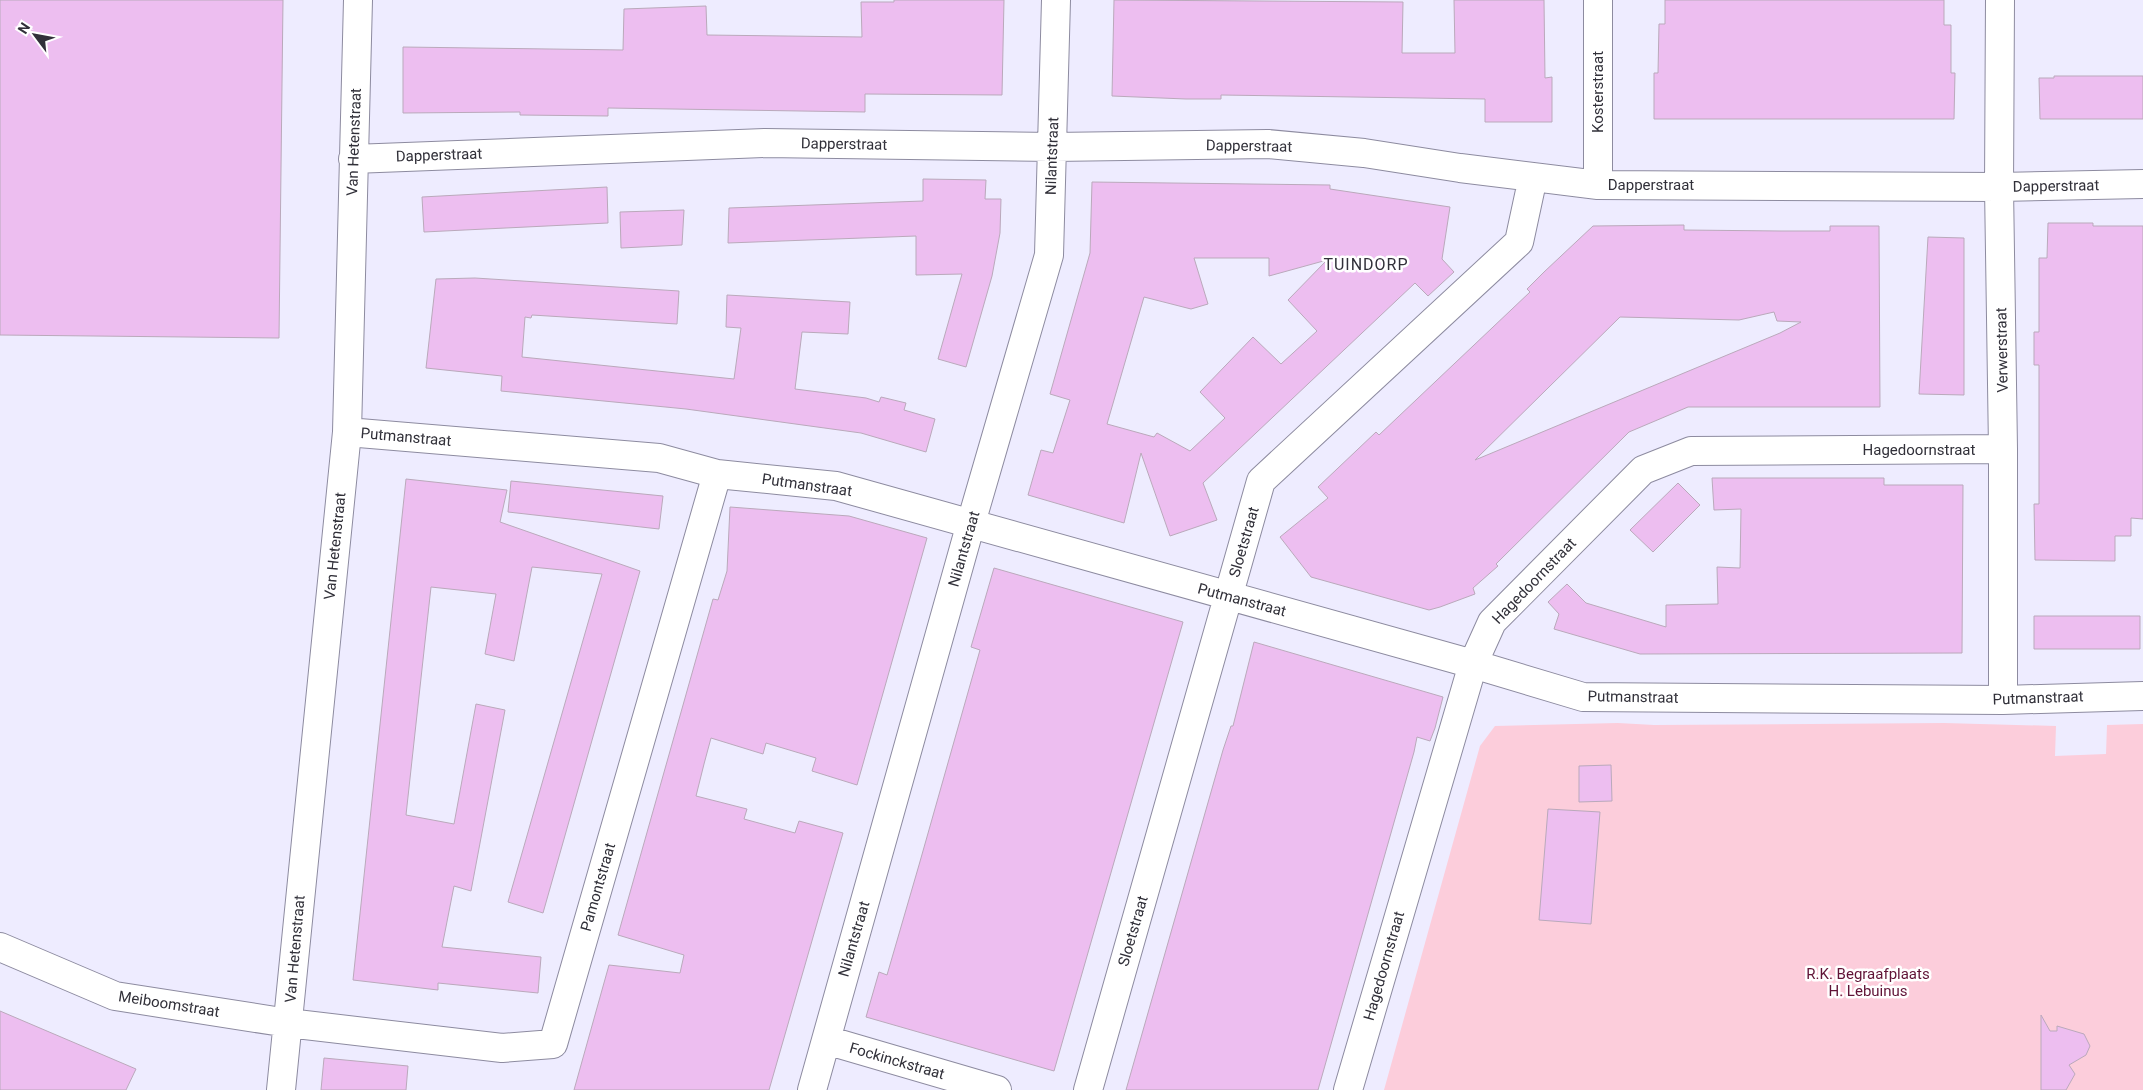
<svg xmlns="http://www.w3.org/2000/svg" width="2143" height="1090" font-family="Roboto,sans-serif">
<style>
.green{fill:#fccddb}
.building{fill:#edbef0;stroke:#baa9bb;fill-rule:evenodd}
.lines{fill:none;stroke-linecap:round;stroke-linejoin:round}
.street-casing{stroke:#8d8ba0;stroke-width:30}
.street{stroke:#fff;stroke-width:28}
.labels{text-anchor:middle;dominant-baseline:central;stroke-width:5;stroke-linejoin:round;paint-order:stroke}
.street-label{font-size:15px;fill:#313039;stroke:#fff}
.park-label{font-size:15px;fill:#601336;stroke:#fff}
.neighbourhood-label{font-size:16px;letter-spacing:1px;fill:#313039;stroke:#fff}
</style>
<rect width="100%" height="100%" fill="#eeecff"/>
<path class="green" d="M1618 723 1654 725 1944 723 2056 726 2055 756 2106 754 2107 725 2143 724V1090H1384L1480 746 1495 726Z"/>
<path class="building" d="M0 0H283L279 338 0 335Z
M894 0H1004L1002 95 865 94V112L608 108V116L520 115V112L403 113V47L623 50 624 9 706 6 707 35 862 37 861 2H894Z
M1114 0 1403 2 1402 53H1455L1454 0H1544L1545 78 1552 77V122H1485V99L1221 95V99H1186L1112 96Z
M1665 0H1944V25H1951V73H1955L1954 119H1654V73H1658L1659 24H1665Z
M2054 76H2143V119H2040L2039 78H2054Z
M923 179 986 180 985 199H1001L1000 233 992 276 966 367 938 359 962 274 916 275V236L728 243 729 208 923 201Z
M1092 182 1330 185V189L1450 207 1442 259 1454 272 1428 296 1415 283 1203 483 1217 520 1170 536 1141 453 1124 523 1028 495 1041 450 1053 453 1070 400 1050 394 1090 253ZM1194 258H1269V276L1327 260 1288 300 1317 331 1281 364 1253 337 1200 392 1225 418 1190 451 1157 433 1154 437 1107 424 1144 297 1191 309 1208 304Z
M607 187 608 223 424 232 422 197Z
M684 210 682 245 621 248 620 212Z
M2048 223H2093V226H2143V519L2131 518V536H2115V561L2035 560 2034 504H2039V365H2034V332H2039V258H2047Z
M1684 225V230L1781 231H1830V226H1879L1880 407H1688L1629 432 1496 564 1498 566 1473 588 1475 594 1440 607 1429 610 1311 577 1280 537 1328 498 1318 487 1376 432 1379 435 1530 292 1527 289 1544 272 1593 226ZM1774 312 1777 321 1801 322 1780 333 1475 460 1620 317 1739 320Z
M1928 237 1964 238V395L1919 394Z
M475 278 679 291 677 324 532 315 531 318 525 317 522 357 734 379 741 328 726 327 727 295 850 302 848 334 802 332 795 389 866 398 879 402 881 397 906 403 904 410 935 419 926 452 861 433 686 409 501 391 502 376 426 368 436 279Z
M1712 478H1884V485H1963L1962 653 1640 654 1554 629 1559 614 1548 602 1567 584 1586 603 1666 627V605L1718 604 1717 567 1740 568 1741 509 1714 510Z
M406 479 507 490 500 522 640 571 543 913 508 902 602 574 532 567 514 661 485 654 496 594 431 587 406 815 454 824 476 704 505 710 471 891 454 886 442 947 541 957 538 993 438 983V990L353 980Z
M511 481 663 496 659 529 508 512Z
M1678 483 1700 505 1653 552 1630 530Z
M730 507 849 516 927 538 857 785 812 771 816 758 766 743 763 754 711 738 704 764 696 796 747 809 744 819 795 833 799 821 843 833 769 1090H574L609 965 680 973 684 955 618 935 713 599 718 600 727 571Z
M994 568 1183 622 1054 1071 866 1017 879 972 887 975 919 865 980 650 971 647Z
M2034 616H2140V649H2034Z
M1254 642 1443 697 1435 728 1430 741 1417 737 1414 752 1318 1090H1126L1223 750 1231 726H1233Z
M1611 765 1612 801 1579 802V766Z
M1548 809 1600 812 1591 924 1539 920Z
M0 1011 136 1069 126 1090H0Z
M2041 1015 2050 1031H2057V1026L2084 1034 2090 1046 2086 1055 2069 1065 2075 1074 2066 1090H2041Z
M324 1058 408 1066 406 1090H321Z"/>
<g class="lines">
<defs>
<path id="street" d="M1598 0V185
M2000 0 1999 187 2003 449V700
M353 159 765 143 1053 147 1268 144 1364 153 1460 168 1598 185 1999 187 2143 184
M347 432 659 458 717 474 836 486 1473 664 1583 697 2003 700 2143 696
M0 947 115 996 288 1023 502 1048 553 1044 717 474
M826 1040 997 1090
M281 1090 347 432 358 0
M812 1090 971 523 1049 255 1056 0
M1088 1090 1261 481 1519 242 1533 177
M1348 1090 1473 664 1492 622 1643 470 1691 451 2003 449"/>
</defs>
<use href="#street" class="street-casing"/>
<use href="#street" class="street"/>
</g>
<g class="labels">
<g class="street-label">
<text transform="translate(1598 92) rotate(-90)">Kosterstraat</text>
<text transform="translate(354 142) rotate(-88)">Van Hetenstraat</text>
<text transform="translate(844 144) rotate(1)">Dapperstraat</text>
<text transform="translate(1249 146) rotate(1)">Dapperstraat</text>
<text transform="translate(439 155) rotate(-2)">Dapperstraat</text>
<text transform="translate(1052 156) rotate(-88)">Nilantstraat</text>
<text x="1651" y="185">Dapperstraat</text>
<text transform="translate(2056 186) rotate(-1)">Dapperstraat</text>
<text transform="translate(2002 350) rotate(-91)">Verwerstraat</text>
<text transform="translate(406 437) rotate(5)">Putmanstraat</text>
<text x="1919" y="450">Hagedoornstraat</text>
<text transform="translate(807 485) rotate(8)">Putmanstraat</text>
<text transform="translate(1244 542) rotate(-74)">Sloetstraat</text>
<text transform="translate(335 546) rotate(-84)">Van Hetenstraat</text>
<text transform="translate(964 549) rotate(-74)">Nilantstraat</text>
<text transform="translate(1534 581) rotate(-46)">Hagedoornstraat</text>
<text transform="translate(1242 600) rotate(15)">Putmanstraat</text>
<text transform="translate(1633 697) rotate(1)">Putmanstraat</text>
<text transform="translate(2038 698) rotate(-2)">Putmanstraat</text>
<text transform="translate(598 887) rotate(-74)">Pamontstraat</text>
<text transform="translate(1133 931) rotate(-74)">Sloetstraat</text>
<text transform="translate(854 939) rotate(-74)">Nilantstraat</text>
<text transform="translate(295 949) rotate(-85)">Van Hetenstraat</text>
<text transform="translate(1384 966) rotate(-74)">Hagedoornstraat</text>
<text transform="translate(169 1004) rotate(9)">Meiboomstraat</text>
<text transform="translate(897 1061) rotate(16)">Fockinckstraat</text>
</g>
<g class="park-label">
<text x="1868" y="974">R.K. Begraafplaats<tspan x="1868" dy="17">H. Lebuinus</tspan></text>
</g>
<g class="neighbourhood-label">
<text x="1366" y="264">TUINDORP</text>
</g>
</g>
<g transform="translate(35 35) rotate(302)" stroke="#ffffff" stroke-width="4" paint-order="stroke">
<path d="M0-4L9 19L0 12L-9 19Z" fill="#313039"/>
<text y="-8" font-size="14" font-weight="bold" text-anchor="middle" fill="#313039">N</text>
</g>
</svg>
